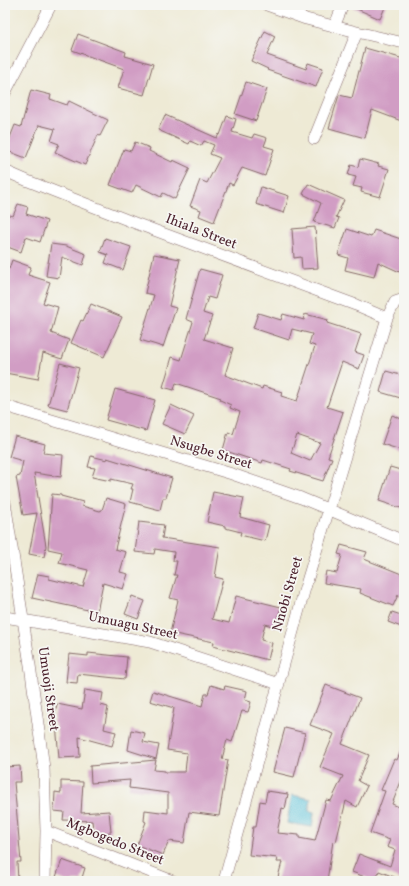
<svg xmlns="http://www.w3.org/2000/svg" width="409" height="886" font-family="Vollkorn,serif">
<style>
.water{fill:#5fc5dc;stroke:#547284}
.building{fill:#d19dc4;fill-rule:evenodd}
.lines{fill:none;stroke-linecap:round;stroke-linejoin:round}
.minor-casing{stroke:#836666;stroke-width:12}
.minor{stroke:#fff;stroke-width:11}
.labels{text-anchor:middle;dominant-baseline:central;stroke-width:3.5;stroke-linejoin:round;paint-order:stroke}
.street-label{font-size:14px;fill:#4a1f2b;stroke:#f6f6f2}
</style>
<rect width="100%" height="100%" fill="#f6f6f2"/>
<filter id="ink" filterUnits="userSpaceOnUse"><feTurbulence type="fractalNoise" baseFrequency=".025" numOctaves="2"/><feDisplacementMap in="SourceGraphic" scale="8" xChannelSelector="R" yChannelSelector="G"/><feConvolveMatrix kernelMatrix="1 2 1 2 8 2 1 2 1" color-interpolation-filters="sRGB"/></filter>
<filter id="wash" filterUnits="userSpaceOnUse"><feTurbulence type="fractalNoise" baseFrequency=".012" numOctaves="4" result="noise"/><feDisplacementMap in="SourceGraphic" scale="16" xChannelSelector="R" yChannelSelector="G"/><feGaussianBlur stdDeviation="0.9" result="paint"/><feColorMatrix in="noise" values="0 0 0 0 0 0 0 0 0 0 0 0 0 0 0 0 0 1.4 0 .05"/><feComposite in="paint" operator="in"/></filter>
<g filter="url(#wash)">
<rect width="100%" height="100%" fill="#eeead5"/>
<path class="water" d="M292 795 311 799 309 811 314 812 312 827 287 823Z"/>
<g id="blocks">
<path class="building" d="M350 5H386L380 19 350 6Z
M265 31 275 36 267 55 306 69 308 63 323 68 316 87 267 70 268 69 251 61Z
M78 34 126 52 125 56 153 64 144 95 118 88 124 69 72 50Z
M365 48 404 59V122L372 110 365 138 329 128 339 95 352 98Z
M246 82 267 89 256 121 235 114Z
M31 90 51 95 50 99 67 105 69 101 108 120 100 136 98 135 85 165 55 152 59 144 51 141 55 129 39 125 26 158 5 150 15 125 21 127Z
M165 115 217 138 219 134 220 135 227 116 236 119 232 132 252 138 254 134 267 138 264 146 274 149 265 176 242 168 233 185 229 183 214 222 199 216 201 210 190 206 200 180 207 183 220 158 210 154 214 145 204 141 201 146 190 141 189 144 158 130Z
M135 142 150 148 149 151 172 162 173 160 190 168 175 199 163 193 161 197 136 185 132 193 110 185 124 149 131 151Z
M360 159 379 164 378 166 389 169 380 197 361 192 362 188 353 186 356 177 348 175 351 165 358 167Z
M308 184 344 200 336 217 339 218 335 228 314 222 321 203 303 194Z
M261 187 289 196 284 213 256 204Z
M18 204 28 207 26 214 47 221 40 242 26 237 21 252 5 246V214L13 216Z
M315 227 318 268 302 269 301 257 294 258 292 229Z
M347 229 371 237 374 230 404 240V274L378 262 374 277 345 270 348 258 338 255Z
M105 238 131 247 123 270 105 263 108 255 100 252Z
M51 244 66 246 86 254 83 265 62 257 59 278 46 276Z
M154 254 180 259 169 306 176 308 163 347 140 340 154 295 145 293Z
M12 260 31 267 28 275 50 282 43 303 58 307 51 333 69 340 62 359 43 353 38 379 5 373V274L7 268 9 269Z
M200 269 222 275 215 299 208 297 203 313 212 316 204 339 233 348 225 375 262 389 263 386 282 392 281 396 297 401 315 346 309 344 312 334 292 329 289 340 253 328 258 313 281 320 283 314 304 320 305 314 328 320 327 323 361 334 355 352 364 355 359 369 342 362 327 407 343 412 328 457 332 458 323 481 290 471 291 469 263 460 262 463 223 450 228 432 233 434 240 412 230 408 231 405 220 400 221 398 176 383 174 390 163 387 172 357 181 360 193 322 186 319ZM297 435 320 443 310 461 291 453Z
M91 304 122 317 104 357 71 343 81 320 83 321Z
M60 363 79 368 67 410 48 405Z
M386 371 404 376V399L380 392Z
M115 389 155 400 146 431 106 420Z
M171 405 194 416 185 434 162 424Z
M392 415 404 420V451L382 444Z
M15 436 45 444 43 453 63 455 61 477 34 473 46 546 44 557 29 554 37 513 23 515 16 477 20 476 23 461 9 457Z
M91 456 107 460V458L172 478 166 498H163L160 510 130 502 133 489H131L133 484 111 479V481L92 477 95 468 88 467Z
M390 467 404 471V509L379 501Z
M213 492 244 498 240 517 269 525 265 541 240 535 241 532 225 528V526L207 522Z
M52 494 61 495V496L83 502 82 506 100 511 102 510 106 498 126 504 115 549 126 552 120 572 128 574 123 589 103 583 97 612 32 598 38 574 49 576V579L83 587 88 570 59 563 62 552 48 549Z
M139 522 164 525 162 538 220 547 215 577 223 579 212 619 229 623 236 596 281 607 276 627 265 624 261 640 272 643 268 660 213 646 214 642 170 633 178 600 170 598 177 575H174L177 561H173L174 552 155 549 154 554 135 552Z
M341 545 367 552 364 559 404 575V597L398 595 393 606 360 593 361 589 324 583 326 571 337 573 342 555 338 554Z
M132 596 145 601 138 619 125 614Z
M392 612 404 616V628L388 622Z
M88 653 127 657 125 679 78 674 77 683 66 682 69 654 88 656Z
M211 685 224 689 225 686 247 691 245 700 251 702 248 712 242 711 232 742 227 740 222 759 228 760 219 816 189 812 184 843 169 841 163 855 137 845 146 822 144 821 145 810 168 813V793L129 788 130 780 91 783 90 766 156 760 154 770 165 771V772H185L187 753 167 750 174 708 150 701 153 691 202 706 205 694H208Z
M326 685 360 698 342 744 369 755 358 781 367 786 357 807 346 801 336 842 333 841 327 881H277L282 862H277L278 858 249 855 253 827H256L260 801 265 802 267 791 288 794 285 809 282 808 277 833 299 835V838L315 841 326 800 331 801 343 776 320 767 334 734 310 725Z
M85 690 103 693 101 705 108 707 104 729 116 732 112 746 79 737 80 757 59 758 56 724 53 723 57 704 82 709Z
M285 728 305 733 294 777 273 772Z
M131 730 145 733 143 742 159 745 156 759 128 750Z
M404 744V774L392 804 404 809V881L379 871 375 881 352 872 359 854 390 866 395 850 387 847 390 840 370 833 385 791 381 790 394 759 397 760Z
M20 766 21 782H14L21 862H17L18 881H5V767Z
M61 781 83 782 81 813 109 811 111 832 94 834 92 821 63 820 64 812 54 811 55 792 61 793Z
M62 860 85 868 81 881H66L56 877Z"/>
</g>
</g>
<g filter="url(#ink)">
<use href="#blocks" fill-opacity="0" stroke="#836666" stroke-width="1"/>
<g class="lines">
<defs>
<path id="minor" d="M267 5 306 19 357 32 404 43
M334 27 343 5
M5 93 51 5
M314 139 357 32
M5 171 28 181 135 223 356 305 387 318
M5 406 232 474 301 498 404 541
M5 502 30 665 44 768 46 831 45 881
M5 617 150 642 279 684
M46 831 173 881
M224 881 305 588 387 318 395 302 404 299"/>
</defs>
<use href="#minor" class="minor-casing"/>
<use href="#minor" class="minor"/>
</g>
</g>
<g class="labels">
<g class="street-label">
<text transform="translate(201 232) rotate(21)">Ihiala Street</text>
<text transform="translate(211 453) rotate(17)">Nsugbe Street</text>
<text transform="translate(288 594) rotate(-74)">Nnobi Street</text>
<text transform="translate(133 626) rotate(12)">Umuagu Street</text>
<text transform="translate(48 689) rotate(82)">Umuoji Street</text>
<text transform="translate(115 842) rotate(22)">Mgbogedo Street</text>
</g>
</g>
<rect width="409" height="886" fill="none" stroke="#f6f6f2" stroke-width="20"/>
</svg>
